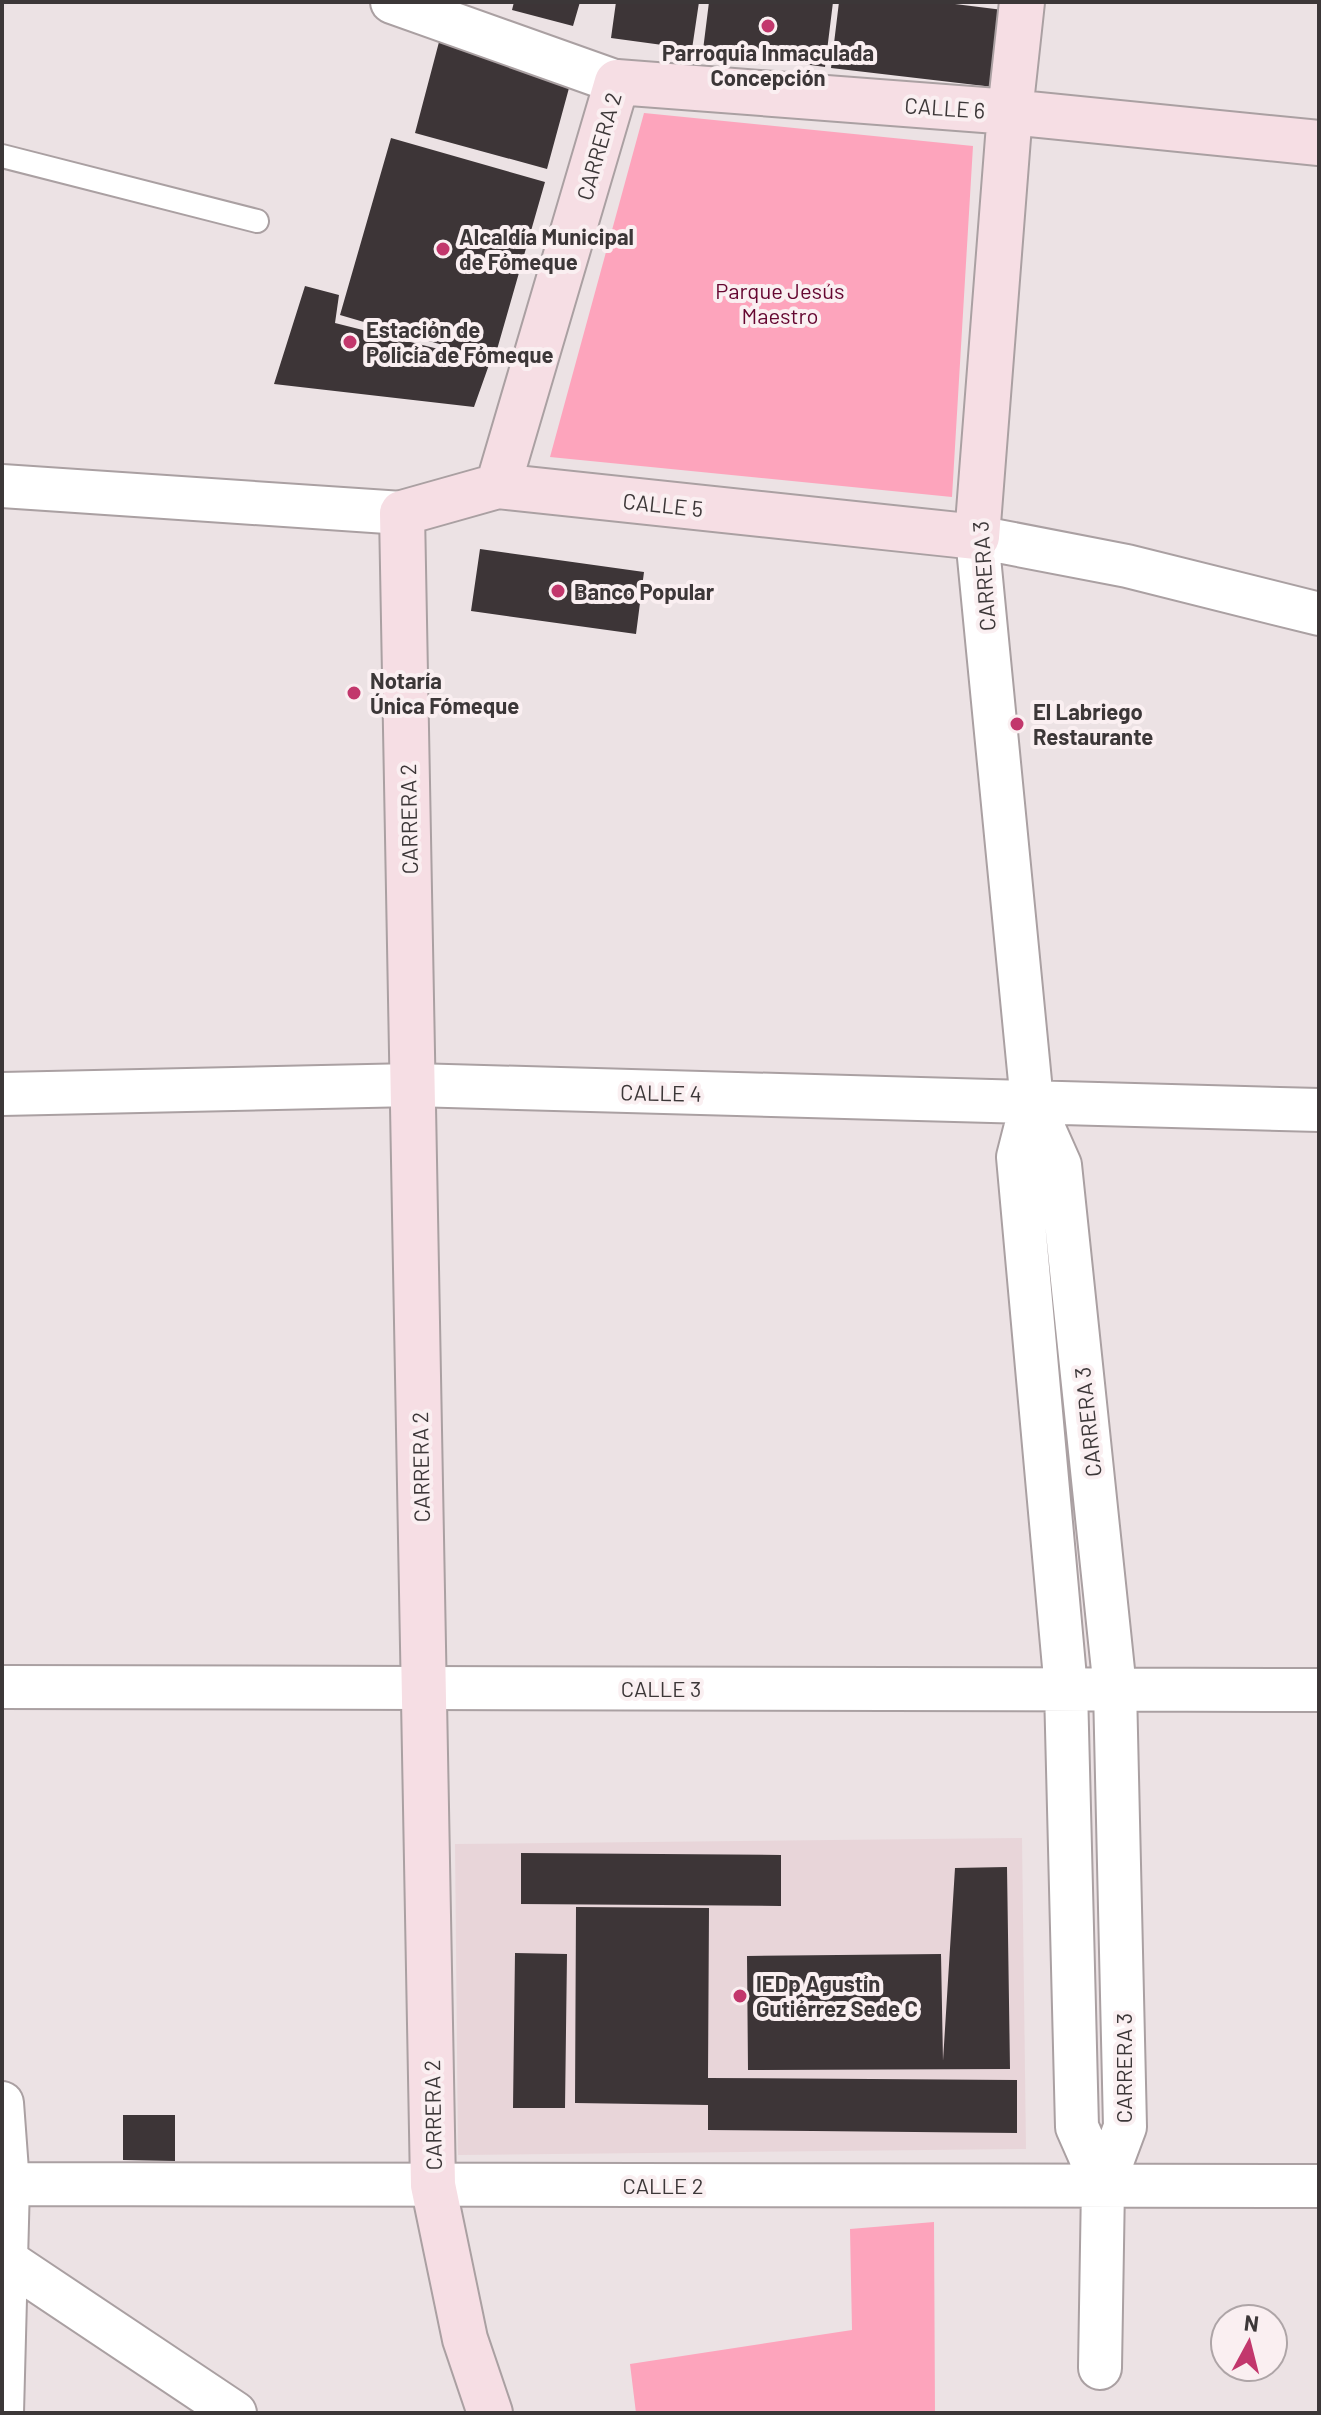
<svg xmlns="http://www.w3.org/2000/svg" width="1321" height="2415" font-family="Barlow,sans-serif">
<style>
.built{fill:#e8d5d9}
.green{fill:#fda4bc}
.building{fill:#3d3537}
.lines{fill:none;stroke-linecap:round;stroke-linejoin:round}
.lane-casing{stroke:#aaa0a2;stroke-width:26}
.street-casing{stroke:#aaa0a2;stroke-width:46}
.secondary-casing{stroke:#aaa0a2;stroke-width:48}
.lane{stroke:#fff;stroke-width:22}
.street{stroke:#fff;stroke-width:42}
.secondary{stroke:#f6dee4;stroke-width:44}
.poi-dot{fill:#c2376c;stroke:#faeff1;stroke-width:3}
.labels{text-anchor:middle;dominant-baseline:central;stroke-width:8;stroke-linejoin:round;paint-order:stroke}
.poi-label{font-size:22px;font-weight:bold;fill:#3c3738;stroke:#faeff1;text-anchor:start}
.street-label{font-size:22px;fill:#3c3738;stroke:#faeff1}
.park-label{font-size:22px;fill:#650731;stroke:#faeff1}
</style>
<rect width="100%" height="100%" fill="#ece2e4"/>
<path class="built" d="M1022 1838 1026 2149 458 2155 455 1844Z"/>
<path class="green" d="M644 113 973 146 952 497 550 457Z
M934 2222 935 2413H636L630 2364 852 2330 850 2229Z"/>
<path class="building" d="M514 2H580L573 26 512 10Z
M616 2H699L692 49 611 38Z
M709 2H833L825 67 703 50Z
M839 2H939L1003 10 993 87 831 68Z
M439 42 572 77 547 169 415 133Z
M391 138 545 182 494 360 340 315Z
M305 286 339 295 335 323 490 362 474 407 274 384Z
M480 549 644 572 636 634 471 611Z
M521 1853 781 1855V1906L521 1904Z
M1007 1867 1010 2069 748 2070 747 1956 941 1954 943 2061 955 1868Z
M576 1907 709 1908 708 2078 1017 2080V2133L708 2130V2105L575 2103Z
M515 1953 567 1954 565 2108H513Z
M123 2115H175V2161L123 2160Z"/>
<g class="lines">
<defs>
<path id="lane" d="M2 156 257 221"/>
<path id="street" d="M392 2 617 82
M2 486 402 513
M2 1094 413 1085 1319 1110
M1032 1102 1018 1157 1066 1689 1077 2127 1103 2186
M2 1687 1319 1690
M2 2103 8 2184 2 2413
M8 2184 1319 2186
M6 2260 235 2413
M1100 2368 1103 2186 1125 2127 1115 1689 1060 1165 1032 1102 977 537 1127 566 1319 614"/>
<path id="secondary" d="M498 486 617 82 1010 112 1319 143
M490 2413 465 2339 433 2185 402 513 498 486 977 537 1010 112 1022 2"/>
</defs>
<use href="#lane" class="lane-casing"/>
<use href="#street" class="street-casing"/>
<use href="#secondary" class="secondary-casing"/>
<use href="#lane" class="lane"/>
<use href="#street" class="street"/>
<use href="#secondary" class="secondary"/>
</g>
<g class="poi-dot">
<circle cx="768" cy="26" r="8"/>
<circle cx="443" cy="249" r="8"/>
<circle cx="350" cy="342" r="8"/>
<circle cx="558" cy="591" r="8"/>
<circle cx="354" cy="693" r="8"/>
<circle cx="1017" cy="724" r="8"/>
<circle cx="740" cy="1996" r="8"/>
</g>
<g class="labels">
<g class="poi-label">
<text x="768" y="52" text-anchor="middle">Parroquia Inmaculada<tspan x="768" dy="25">Concepción</tspan></text>
<text x="459" y="236">Alcaldía Municipal<tspan x="459" dy="25">de Fómeque</tspan></text>
<text x="366" y="329">Estación de<tspan x="366" dy="25">Policía de Fómeque</tspan></text>
<text x="574" y="591">Banco Popular</text>
<text x="370" y="680">Notaría<tspan x="370" dy="25">Única Fómeque</tspan></text>
<text x="1033" y="711">El Labriego<tspan x="1033" dy="25">Restaurante</tspan></text>
<text x="756" y="1983">IEDp Agustín<tspan x="756" dy="25">Gutiérrez Sede C</tspan></text>
</g>
<g class="street-label">
<text transform="translate(945 107) rotate(4)">CALLE 6</text>
<text transform="translate(598 146) rotate(-74)">CARRERA 2</text>
<text transform="translate(663 504) rotate(6)">CALLE 5</text>
<text transform="translate(983 576) rotate(-94)">CARRERA 3</text>
<text transform="translate(408 819) rotate(-91)">CARRERA 2</text>
<text transform="translate(661 1092) rotate(1)">CALLE 4</text>
<text transform="translate(1087 1422) rotate(-96)">CARRERA 3</text>
<text transform="translate(420 1467) rotate(-91)">CARRERA 2</text>
<text x="661" y="1688">CALLE 3</text>
<text transform="translate(1123 2068) rotate(-90)">CARRERA 3</text>
<text transform="translate(432 2115) rotate(-91)">CARRERA 2</text>
<text x="663" y="2185">CALLE 2</text>
</g>
<g class="park-label">
<text x="780" y="290">Parque Jesús<tspan x="780" dy="25">Maestro</tspan></text>
</g>
</g>
<rect width="1321" height="2415" fill="none" stroke="#3c3738" stroke-width="8"/>
<g transform="translate(1249 2343) rotate(7)"><circle r="38" fill="#faeff1" stroke="#aea5a7" stroke-width="2"/>
<path d="M0-6L14 30L0 20L-14 30Z" fill="#c2376c"/>
<text y="-12" font-size="22" font-weight="bold" text-anchor="middle" fill="#3c3738">N</text>
</g>
</svg>
